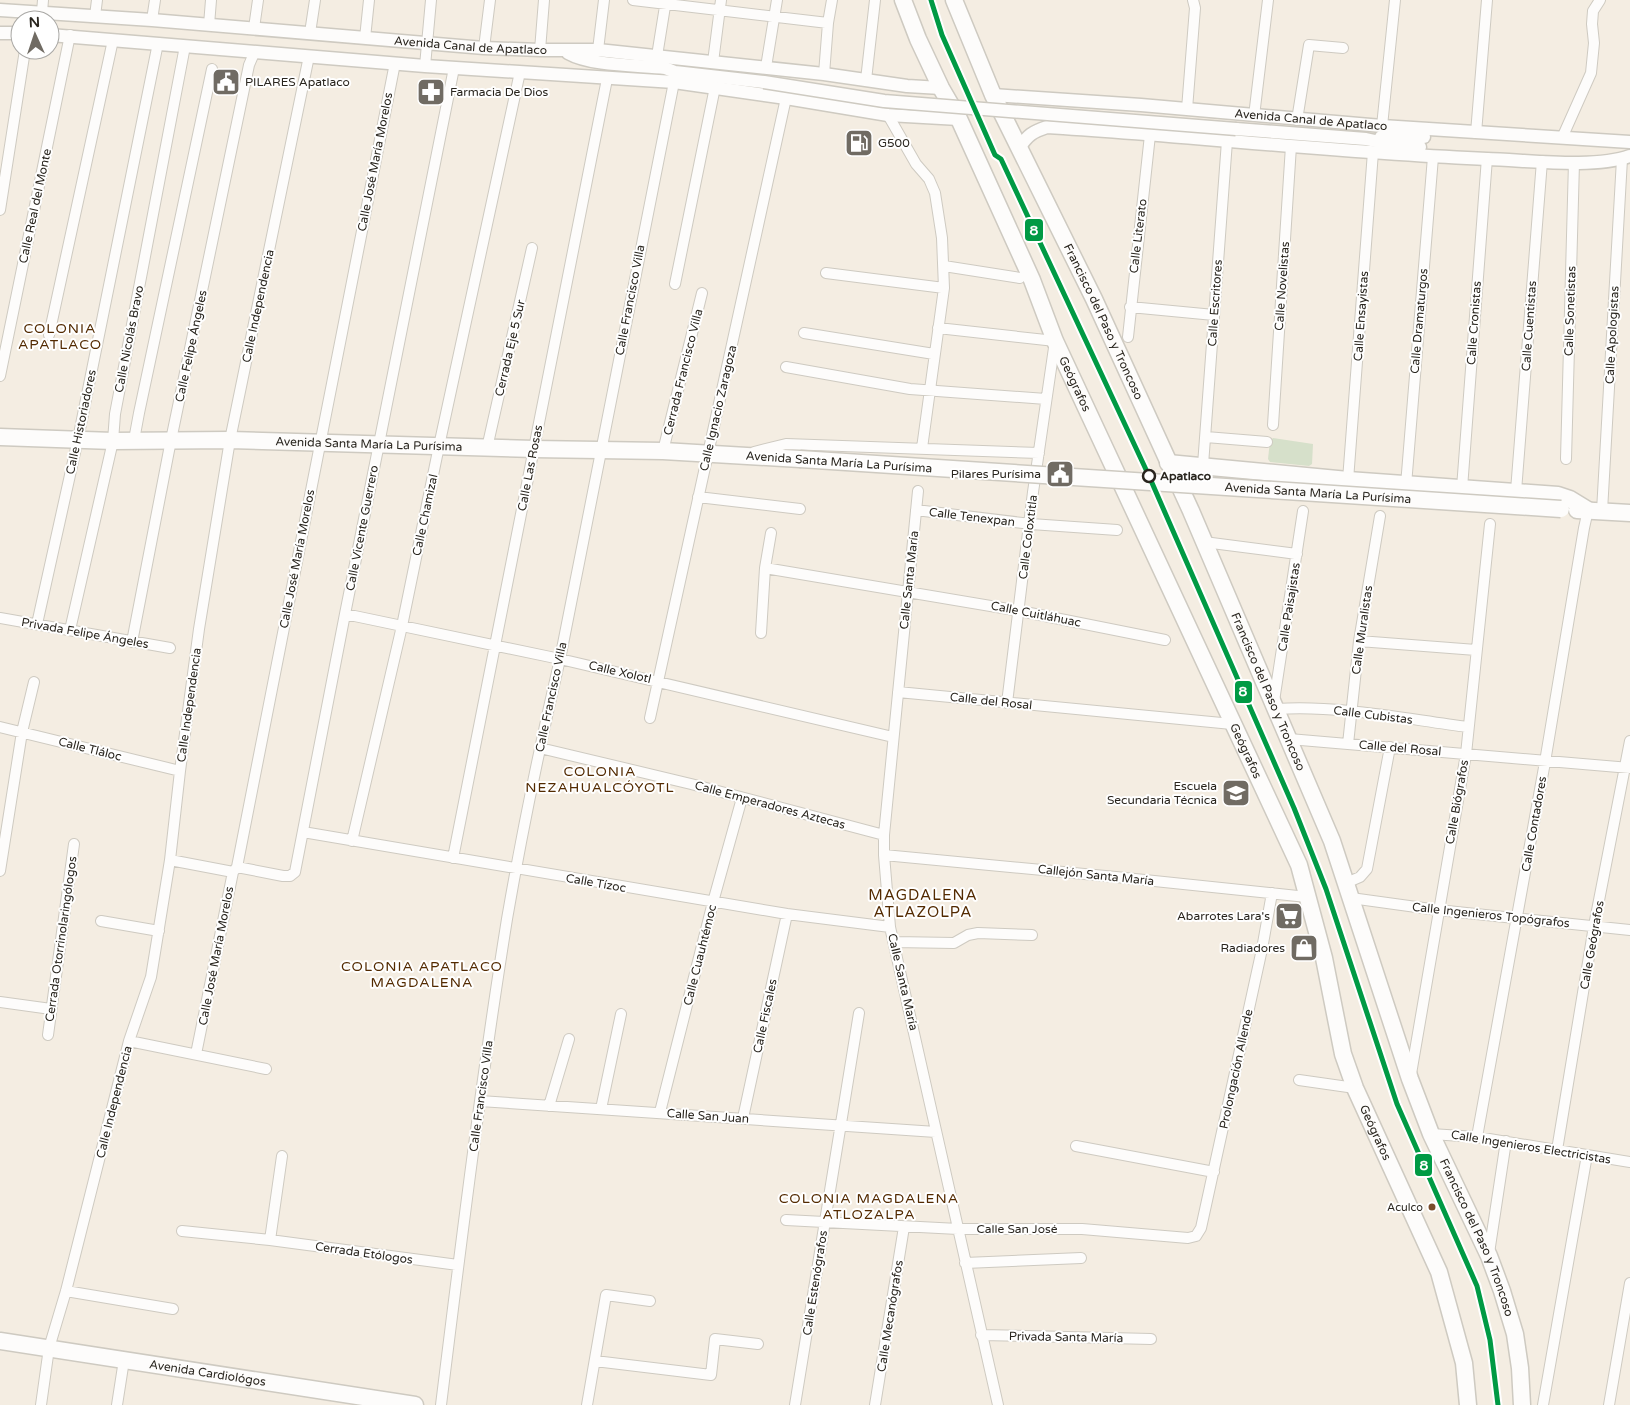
<svg xmlns="http://www.w3.org/2000/svg" width="1630" height="1405" font-family="'Varela Round',sans-serif">
<style>
.green{fill:#d6e0ca}
.lines{fill:none;stroke-linecap:round;stroke-linejoin:round}
.minor-casing{stroke:#cecac1;stroke-width:12}
.tertiary-casing{stroke:#cecac1;stroke-width:15}
.primary-casing{stroke:#cecac1;stroke-width:19}
.minor{stroke:#fdfcfb;stroke-width:10}
.tertiary{stroke:#fdfcfb;stroke-width:12}
.primary{stroke:#fdfcfb;stroke-width:16}
.tertiary-bridge-casing{stroke:#cecac1;stroke-width:15;stroke-linecap:butt}
.primary-bridge-casing{stroke:#cecac1;stroke-width:19;stroke-linecap:butt}
.tertiary-bridge{stroke:#fdfcfb;stroke-width:12}
.primary-bridge{stroke:#fdfcfb;stroke-width:16}
.metro-1-casing{stroke:#fff;stroke-width:9}
.metro-1{stroke:#009a44;stroke-width:5}
.stop-dot{fill:#fff;stroke:#29251e;stroke-width:2.5}
.bus-dot{fill:#7a4b2a;stroke:#fff;stroke-width:2}
.labels{text-anchor:middle;dominant-baseline:central;stroke-width:4;stroke-linejoin:round;paint-order:stroke}
.bus-label{font-size:11px;fill:#29251e;stroke:#fff;text-anchor:end}
.street-label{font-size:12px;fill:#29251e;stroke:#fff}
.poi-label{font-size:12px;fill:#29251e;stroke:#fff;text-anchor:end}
.stop-label{font-size:12px;font-weight:bold;fill:#29251e;stroke:#fff;text-anchor:start}
.neighbourhood-label{font-size:14px;letter-spacing:1px;fill:#532a00;stroke:#fff}
.quarter-label{font-size:15px;letter-spacing:1px;fill:#532a00;stroke:#fff}
.line-badge{stroke:#fff;stroke-width:2}
.badge-label{font-size:14px;text-anchor:middle;font-weight:bold;fill:#fff}
</style>
<rect width="100%" height="100%" fill="#f4ede2"/>
<path class="green" d="M1273 438 1313 444 1312 464 1309 466 1270 462 1268 459 1270 441Z"/>
<g class="lines">
<defs>
<path id="minor" d="M633 0 828 23
M42 12 43 0
M95 16 97 0
M152 20 155 0
M209 25 211 0
M254 28 258 0
M310 33 315 0
M365 38 369 0
M484 48 490 0
M540 50 544 0
M598 50 604 0
M657 56 666 0
M713 62 721 0
M425 66 431 0
M766 67 777 0
M824 74 828 23 832 0
M866 80 875 0
M1187 109 1195 8 1193 0
M888 115 916 164 929 179 935 193 942 238 944 288 922 448
M1254 116 1268 0
M1297 120 1309 45 1343 48
M1382 126 1395 0
M1476 133 1487 0
M1562 138 1591 73 1594 43 1592 24 1593 11 1600 0
M0 210 25 50
M944 266 1020 278
M826 273 944 288
M675 284 715 87
M1130 307 1214 315
M938 328 1055 341 1033 492 1007 703
M804 333 934 354
M49 335 113 40
M1128 337 1150 135
M786 367 910 389 1046 399
M0 376 70 35
M1273 425 1291 146
M1206 437 1267 442
M134 440 139 413 212 69
M487 448 532 248
M663 451 702 293
M754 452 786 444 1039 453
M1566 459 1574 162
M1203 465 1227 141
M1348 480 1373 152
M1406 485 1433 157
M1462 488 1487 158
M918 491 884 835V855L890 927 998 1405
M1516 491 1542 161
M698 497 800 509
M916 510 1031 524 1117 530
M1602 511 1622 159
M1204 542 1297 554
M765 568 1020 611 1165 640
M345 614 560 659 893 737
M0 618 170 648
M37 624 78 439 158 43
M70 630 113 441 115 414 185 46
M761 633 765 568 771 533
M1359 641 1476 650
M132 642 171 440 249 65 255 51
M898 692 1232 724
M1274 701 1303 511
M1277 709C1340 705 1405 719 1468 727
M650 718 786 98
M0 727 180 771
M1289 739 1630 768
M1348 744 1359 641 1380 516
M540 748 691 784 884 835
M303 832 787 914 890 927
M352 841 402 626 439 446 520 72
M884 855 1116 877 1307 897
M453 858 607 79
M170 860 233 872
M237 867 283 876H290L295 872 345 614 454 68
M0 871 22 732 34 682
M1346 883 1360 877 1367 869 1390 747
M1351 898 1438 910 1630 930
M101 921 159 931
M894 942 954 943 968 935 978 933 1032 935
M0 1002 51 1009
M48 1035 74 844
M129 1041 266 1069
M196 1054 233 872 237 867 395 63
M1411 1074 1466 754 1490 524
M1299 1080 1355 1088
M480 1101 936 1132
M549 1106 569 1039
M601 1109 621 1014
M660 1112 713 902 742 798
M743 1118 787 914
M1431 1134 1477 1137 1630 1162
M1477 1137 1545 762 1584 528 1588 510
M1076 1146 1214 1172
M1557 1150 1594 926 1630 741
M786 1220 958 1229H1082L1188 1238 1196 1236 1201 1228 1262 949 1272 893
M182 1231 270 1240 458 1265
M270 1240 282 1156
M1489 1253 1506 1141
M965 1263 1081 1258
M66 1291 173 1309
M981 1335 1151 1339
M595 1361 711 1375 715 1339 758 1344
M41 1405 49 1348 66 1291 129 1041 151 977 170 860 180 771 199 629 230 440 309 56
M117 1405 124 1360
M441 1405C461 1243 481 1081 507 919 522 832 540 745 560 659L674 82
M587 1405 606 1295 650 1301
M795 1405 859 1013
M875 1405 904 1227
M1543 1405 1587 1155
M1609 1405 1630 1283"/>
<g id="tertiary">
<path id="s1" d="M0 10 152 20 484 48 540 50H598L824 74 907 86 941 88"/>
<path d="M0 33H20"/>
<path d="M50 35 425 66 674 82 786 98 888 115 959 119"/>
<path d="M568 53C591 66 637 65 665 68L675 72 764 82"/>
<path id="s2" d="M993 95 1141 105 1382 126 1630 142"/>
<path d="M1236 129 1366 139 1389 144 1420 147"/>
<path d="M1381 137H1424"/>
<path d="M1019 148C1028 135 1032 132 1047 127 1194 136 1340 153 1487 159 1527 160 1594 169 1630 156"/>
</g>
<g id="primary">
<path id="s3" d="M903 0 918 39 941 88 959 119 1032 280 1055 341 1299 865 1324 958 1343 1054 1355 1088 1439 1272 1464 1363 1468 1405"/>
<path id="s4" d="M954 0 993 95 1094 299 1191 511 1332 841 1410 1079 1431 1134 1489 1256 1502 1291 1515 1334 1520 1368 1522 1405"/>
<path id="s5" d="M0 437 113 441 230 440 534 449 663 451 800 459"/>
<path d="M1168 463 1348 480 1558 495 1570 499 1588 510"/>
<path d="M1577 510 1630 513"/>
<path id="s6" d="M0 1341 415 1405"/>
</g>
</defs>
<use href="#minor" class="minor-casing"/>
<use href="#tertiary" class="tertiary-casing"/>
<use href="#primary" class="primary-casing"/>
<use href="#minor" class="minor"/>
<use href="#tertiary" class="tertiary"/>
<use href="#primary" class="primary"/>
<defs>
<path id="tertiary-bridge" d="M764 82 884 101 1236 129"/>
<g id="primary-bridge">
<path id="s7" d="M800 459 1561 509"/>
</g>
</defs>
<use href="#tertiary-bridge" class="tertiary-bridge-casing"/>
<use href="#primary-bridge" class="primary-bridge-casing"/>
<use href="#tertiary-bridge" class="tertiary-bridge"/>
<use href="#primary-bridge" class="primary-bridge"/>
<defs>
<path id="metro-1" d="M931 0 942 35 995 155 1001 159 1149 476 1294 808 1326 889 1397 1104 1477 1286 1490 1340 1498 1405"/>
</defs>
<use href="#metro-1" class="metro-1-casing"/>
<use href="#metro-1" class="metro-1"/>
</g>
<defs>
<symbol id="civic-square" viewBox="-11 -11 22 22"><rect x="-9" y="-9" width="18" height="18" rx="4" fill="#706b63" stroke="#fff"/><path d="M-.6-6.5H3V-4.5H.6V-3L4-1V1h2V6H-6V1h2V-1L-.6-3ZM-1.2 2.5V6h2.4V2.5Z" fill="#fff"/></symbol>
<symbol id="pharmacy-square" viewBox="-11 -11 22 22"><rect x="-9" y="-9" width="18" height="18" rx="4" fill="#706b63" stroke="#fff"/><path d="M-2-6h4v4h4v4h-4v4h-4v-4h-4v-4h4Z" fill="#fff"/></symbol>
<symbol id="fuel-square" viewBox="-11 -11 22 22"><rect x="-9" y="-9" width="18" height="18" rx="4" fill="#706b63" stroke="#fff"/><path d="M-5.5-6h7V0h2V4h1.3V-2.5L3-4.5l.8-.8L6-3V5H2.5V1h-1V6h-7ZM-4.2-4.7v3.2H.2V-4.7Z" fill="#fff"/></symbol>
<symbol id="school-square" viewBox="-11 -11 22 22"><rect x="-9" y="-9" width="18" height="18" rx="4" fill="#706b63" stroke="#fff"/><path d="M0-5L7-2L0 1L-7-2ZM-4 1L0 2.5L4 1V4Q0 6-4 4Z" fill="#fff"/></symbol>
<symbol id="supermarket-square" viewBox="-11 -11 22 22"><rect x="-9" y="-9" width="18" height="18" rx="4" fill="#706b63" stroke="#fff"/><path d="M-6-5.5h2.5l.6 2H6L4.5 2H-2.5L-4.4-4H-6ZM-1.5 3.2a1.3 1.3 0 1 0 .1 0ZM3 3.2a1.3 1.3 0 1 0 .1 0Z" fill="#fff"/></symbol>
<symbol id="shop-square" viewBox="-11 -11 22 22"><rect x="-9" y="-9" width="18" height="18" rx="4" fill="#706b63" stroke="#fff"/><path d="M-5-2.5h2.3a2.7 3.5 0 0 1 5.4 0H5L5.5 6h-11ZM-1.5-2.5h3a1.5 2.3 0 0 0-3 0Z" fill="#fff"/></symbol>
</defs>
<g fill-rule="evenodd">
<use href="#civic-square" x="210" y="66" width="32" height="32"/>
<use href="#pharmacy-square" x="415" y="76" width="32" height="32"/>
<use href="#fuel-square" x="843" y="127" width="32" height="32"/>
<use href="#civic-square" x="1044" y="458" width="32" height="32"/>
<use href="#school-square" x="1220" y="777" width="32" height="32"/>
<use href="#supermarket-square" x="1273" y="900" width="32" height="32"/>
<use href="#shop-square" x="1288" y="932" width="32" height="32"/>
</g>
<circle class="stop-dot" cx="1149" cy="476" r="6"/>
<circle class="bus-dot" cx="1432" cy="1207" r="4.5"/>
<g class="labels">
<g class="bus-label">
<text x="1423" y="1207">Aculco</text>
</g>
<g class="street-label">
<text stroke="none"><textPath href="#s1" startOffset="472">Avenida Canal de Apatlaco</textPath></text>
<text stroke="none"><textPath href="#s2" startOffset="319">Avenida Canal de Apatlaco</textPath></text>
<text transform="translate(375 162) rotate(-79)">Calle José María Morelos</text>
<text transform="translate(35 206) rotate(-78)">Calle Real del Monte</text>
<text transform="translate(1138 236) rotate(-83)">Calle Literato</text>
<text transform="translate(1282 286) rotate(-86)">Calle Novelistas</text>
<text transform="translate(630 300) rotate(-79)">Calle Francisco Villa</text>
<text transform="translate(1215 303) rotate(-86)">Calle Escritores</text>
<text transform="translate(258 306) rotate(-78)">Calle Independencia</text>
<text transform="translate(1570 311) rotate(-88)">Calle Sonetistas</text>
<text transform="translate(1361 316) rotate(-86)">Calle Ensayistas</text>
<text transform="translate(1419 321) rotate(-85)">Calle Dramaturgos</text>
<text stroke="none"><textPath href="#s4" startOffset="355">Francisco del Paso y Troncoso</textPath></text>
<text transform="translate(1474 323) rotate(-86)">Calle Cronistas</text>
<text transform="translate(1529 326) rotate(-86)">Calle Cuentistas</text>
<text transform="translate(1612 335) rotate(-87)">Calle Apologistas</text>
<text transform="translate(129 339) rotate(-79)">Calle Nicolás Bravo</text>
<text transform="translate(191 346) rotate(-78)">Calle Felipe Ángeles</text>
<text transform="translate(510 348) rotate(-77)">Cerrada Eje 5 Sur</text>
<text transform="translate(683 372) rotate(-76)">Cerrada Francisco Villa</text>
<text stroke="none"><textPath href="#s3" startOffset="421">Geógrafos</textPath></text>
<text transform="translate(718 408) rotate(-77)">Calle Ignacio Zaragoza</text>
<text transform="translate(81 422) rotate(-78)">Calle Historiadores</text>
<text stroke="none"><textPath href="#s5" startOffset="369">Avenida Santa María La Purísima</textPath></text>
<text transform="translate(839 462) rotate(4)">Avenida Santa María La Purísima</text>
<text transform="translate(530 468) rotate(-79)">Calle Las Rosas</text>
<text stroke="none"><textPath href="#s7" startOffset="519">Avenida Santa María La Purísima</textPath></text>
<text transform="translate(425 515) rotate(-78)">Calle Chamizal</text>
<text transform="translate(972 517) rotate(7)">Calle Tenexpan</text>
<text transform="translate(362 528) rotate(-79)">Calle Vicente Guerrero</text>
<text transform="translate(1028 537) rotate(-83)">Calle Coloxtitla</text>
<text transform="translate(297 559) rotate(-79)">Calle José María Morelos</text>
<text transform="translate(909 580) rotate(-84)">Calle Santa María</text>
<text transform="translate(1289 607) rotate(-81)">Calle Paisajistas</text>
<text transform="translate(1036 614) rotate(11)">Calle Cuitláhuac</text>
<text transform="translate(1362 630) rotate(-82)">Calle Muralistas</text>
<text transform="translate(85 633) rotate(10)">Privada Felipe Ángeles</text>
<text transform="translate(620 672) rotate(13)">Calle Xolotl</text>
<text stroke="none"><textPath href="#s4" startOffset="760">Francisco del Paso y Troncoso</textPath></text>
<text transform="translate(551 697) rotate(-78)">Calle Francisco Villa</text>
<text transform="translate(991 701) rotate(6)">Calle del Rosal</text>
<text transform="translate(189 705) rotate(-82)">Calle Independencia</text>
<text transform="translate(1373 715) rotate(7)">Calle Cubistas</text>
<text transform="translate(1400 748) rotate(5)">Calle del Rosal</text>
<text transform="translate(90 749) rotate(14)">Calle Tláloc</text>
<text stroke="none"><textPath href="#s3" startOffset="826">Geógrafos</textPath></text>
<text transform="translate(1457 802) rotate(-80)">Calle Biógrafos</text>
<text transform="translate(770 805) rotate(15)">Calle Emperadores Aztecas</text>
<text transform="translate(1534 824) rotate(-80)">Calle Contadores</text>
<text transform="translate(1096 875) rotate(6)">Callejón Santa María</text>
<text transform="translate(596 883) rotate(10)">Calle Tízoc</text>
<text transform="translate(1491 915) rotate(6)">Calle Ingenieros Topógrafos</text>
<text transform="translate(61 939) rotate(-82)">Cerrada Otorrinolaringólogos</text>
<text transform="translate(1592 945) rotate(-80)">Calle Geógrafos</text>
<text transform="translate(700 955) rotate(-76)">Calle Cuauhtémoc</text>
<text transform="translate(216 956) rotate(-79)">Calle José María Morelos</text>
<text transform="translate(903 982) rotate(77)">Calle Santa María</text>
<text transform="translate(765 1016) rotate(-78)">Calle Fiscales</text>
<text transform="translate(1236 1069) rotate(-78)">Prolongación Allende</text>
<text transform="translate(481 1096) rotate(-82)">Calle Francisco Villa</text>
<text transform="translate(114 1102) rotate(-76)">Calle Independencia</text>
<text transform="translate(708 1116) rotate(4)">Calle San Juan</text>
<text stroke="none"><textPath href="#s3" startOffset="1231">Geógrafos</textPath></text>
<text transform="translate(1531 1147) rotate(9)">Calle Ingenieros Electricistas</text>
<text x="1017" y="1229">Calle San José</text>
<text stroke="none"><textPath href="#s4" startOffset="1345">Francisco del Paso y Troncoso</textPath></text>
<text transform="translate(364 1253) rotate(8)">Cerrada Etólogos</text>
<text transform="translate(815 1283) rotate(-81)">Calle Estenógrafos</text>
<text transform="translate(890 1316) rotate(-81)">Calle Mecanógrafos</text>
<text transform="translate(1066 1337) rotate(1)">Privada Santa María</text>
<text stroke="none"><textPath href="#s6" startOffset="210">Avenida Cardiológos</textPath></text>
</g>
<g class="poi-label">
<text x="245" y="82" text-anchor="start">PILARES Apatlaco</text>
<text x="450" y="92" text-anchor="start">Farmacia De Dios</text>
<text x="878" y="143" text-anchor="start">G500</text>
<text x="1041" y="474">Pilares Purísima</text>
<text x="1217" y="786">Escuela<tspan x="1217" dy="14">Secundaria Técnica</tspan></text>
<text x="1270" y="916">Abarrotes Lara's</text>
<text x="1285" y="948">Radiadores</text>
</g>
<g class="stop-label">
<text x="1160" y="476">Apatlaco</text>
</g>
<g class="neighbourhood-label">
<text x="60" y="328">COLONIA<tspan x="60" dy="16">APATLACO</tspan></text>
<text x="600" y="771">COLONIA<tspan x="600" dy="16">NEZAHUALCÓYOTL</tspan></text>
<text x="422" y="966">COLONIA APATLACO<tspan x="422" dy="16">MAGDALENA</tspan></text>
<text x="869" y="1198">COLONIA MAGDALENA<tspan x="869" dy="16">ATLOZALPA</tspan></text>
</g>
<g class="quarter-label">
<text x="923" y="895">MAGDALENA<tspan x="923" dy="17">ATLAZOLPA</tspan></text>
</g>
</g>
<g class="line-badge">
<rect x="1024" y="218" width="20" height="24" rx="5" fill="#009a44"/>
<rect x="1234" y="680" width="19" height="24" rx="5" fill="#009a44"/>
<rect x="1414" y="1153" width="19" height="24" rx="5" fill="#009a44"/>
</g>
<g class="badge-label">
<text x="1034" y="235">8</text>
<text x="1243" y="696">8</text>
<text x="1424" y="1170">8</text>
</g>
<g transform="translate(35 35) rotate(357)"><circle r="24" fill="#ffffff" stroke="#a9a8a5"/>
<path d="M0-4L9 19L0 12L-9 19Z" fill="#706b63"/>
<text y="-8" font-size="14" font-weight="bold" text-anchor="middle" fill="#29251e">N</text>
</g>
</svg>
